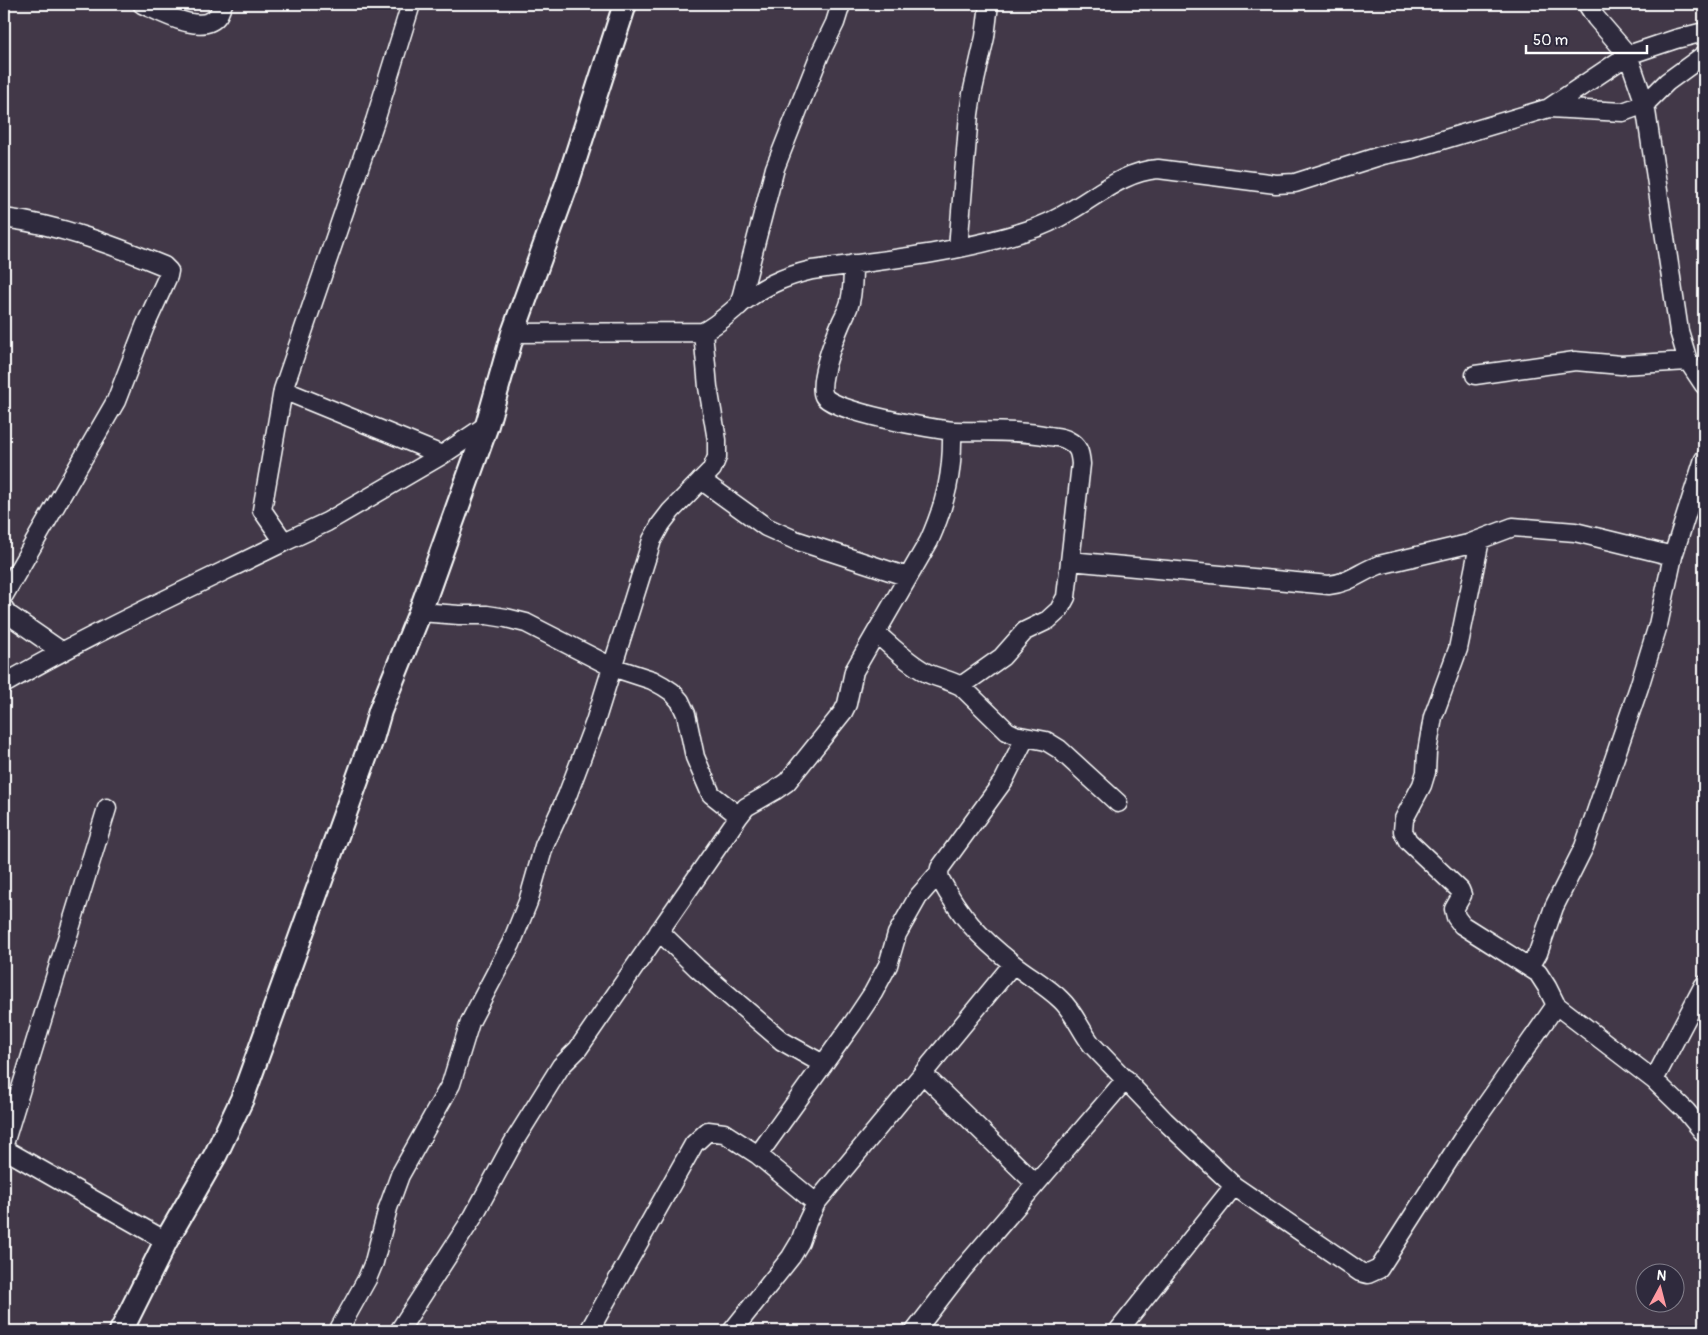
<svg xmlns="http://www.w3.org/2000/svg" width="1708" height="1335" font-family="Pangolin,sans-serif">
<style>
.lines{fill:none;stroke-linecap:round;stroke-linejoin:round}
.minor-casing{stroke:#fff;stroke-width:21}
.tertiary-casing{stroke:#fff;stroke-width:26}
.minor{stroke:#2f2a3d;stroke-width:18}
.tertiary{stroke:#2f2a3d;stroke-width:22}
</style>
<rect width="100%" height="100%" fill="#423848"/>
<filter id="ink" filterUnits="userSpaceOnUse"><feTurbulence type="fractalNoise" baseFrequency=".02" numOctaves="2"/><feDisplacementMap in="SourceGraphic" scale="10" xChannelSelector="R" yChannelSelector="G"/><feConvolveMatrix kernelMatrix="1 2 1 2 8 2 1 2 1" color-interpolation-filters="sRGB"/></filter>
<g filter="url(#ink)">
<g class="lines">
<defs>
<path id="minor" d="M142 4C161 12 203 37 218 15 220 12 221 7 223 4
M411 4 375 121 283 390 262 510 284 542 327 522 442 455
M1587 4 1596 18 1628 55 1676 39 1704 32
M1549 108 1623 112 1645 104 1667 82 1704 55
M4 218C59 225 113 245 164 266L169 271 168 276 145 326 116 401 4 595
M958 248 969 114 972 94 985 37 989 4
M853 264C853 276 853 290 850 302 848 310 844 316 841 323 835 337 817 382 824 396 831 411 935 430 954 431 986 432 1018 430 1049 436 1055 437 1062 437 1067 440 1079 446 1080 453 1081 464L1066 597 1059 610 1048 620 1025 631 1002 657 961 686
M739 306 775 168 820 54 835 23 841 4
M513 333 703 332C717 325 726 316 738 306 762 287 782 277 812 270 884 260 959 253 1029 230 1043 226 1057 219 1070 211 1098 195 1125 171 1158 169L1276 184 1295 183 1383 155 1412 149 1549 108 1628 55 1645 104 1679 331 1688 361 1704 385
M1475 375 1575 361 1621 365 1688 361
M283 390 442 455 487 425
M701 480 766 527 795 540 908 577
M1480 540 1458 649 1433 717 1427 752 1426 772 1422 785 1404 819 1403 831 1408 841 1460 890 1462 895 1454 909 1456 917 1462 925 1538 973 1547 987 1556 1005 1654 1080 1686 1111 1704 1133
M1070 561 1329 585C1350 583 1360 572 1379 565L1468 544 1513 527 1575 532 1673 556
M4 608 6 613 12 617 61 651
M420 612 459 615H487L506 618 526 623 612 667 652 680 663 686 672 692 680 701 686 714 695 757 711 794 739 816 746 807 774 791 787 782 843 712 847 704 854 671 929 541C946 503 953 472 952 431
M876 633C892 647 908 663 927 673 938 678 950 680 961 686L1007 731 1015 735 1046 741 1059 749 1118 803
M4 684C94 632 190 588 284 542
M1025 738 1004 780 940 868 939 873 940 879C960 916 979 937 1012 963 1028 976 1047 986 1061 1000 1074 1012 1081 1031 1092 1045L1165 1121 1234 1186 1360 1272 1368 1274 1379 1269 1463 1138 1556 1005
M659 931 697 968 782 1041 823 1064
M1530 967 1538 953 1554 907 1584 847 1639 687 1658 625 1673 556 1704 459
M923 1074 1036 1184
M1654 1080 1704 985
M4 1144 107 808
M4 1149 166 1241
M758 1155 853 1023 873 993 888 965 897 934 918 897 939 873
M338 1331 367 1279 374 1262 388 1208 400 1175 451 1084 470 1022 511 944 528 902 544 846 567 796 595 722 652 540 661 524 671 511 712 469 717 457V440L708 387 703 332
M399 1331 473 1217 513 1143 561 1066 578 1049 739 816
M589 1331 694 1144 708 1131 724 1133 758 1155 816 1203
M732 1331 791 1257 800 1242 807 1222 816 1203 1013 964
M915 1331 962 1270 1126 1079
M1118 1331 1234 1186"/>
<path id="tertiary" d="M121 1331 166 1241 216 1154 242 1099 372 739 380 711 420 612 487 425 513 333 568 181 625 4"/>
</defs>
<use href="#minor" class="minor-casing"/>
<use href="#tertiary" class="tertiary-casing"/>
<use href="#minor" class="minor"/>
<use href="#tertiary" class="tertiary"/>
</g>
</g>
<rect width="1708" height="1335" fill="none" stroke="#2f2a3d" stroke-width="20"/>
<rect x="10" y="10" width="1688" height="1315" fill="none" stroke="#fff" stroke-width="2" filter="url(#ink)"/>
<g transform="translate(1660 1288) rotate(7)"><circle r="24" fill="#2f2a3d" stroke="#827f8b"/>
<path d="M0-4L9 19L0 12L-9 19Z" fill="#ff9aa2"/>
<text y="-8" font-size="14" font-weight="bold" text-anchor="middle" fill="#ffffff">N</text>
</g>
<path d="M1526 45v8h121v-8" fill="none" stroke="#ffffff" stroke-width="2.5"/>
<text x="1533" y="45" font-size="15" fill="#ffffff" stroke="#2f2a3d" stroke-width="4" paint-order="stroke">50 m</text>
</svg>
